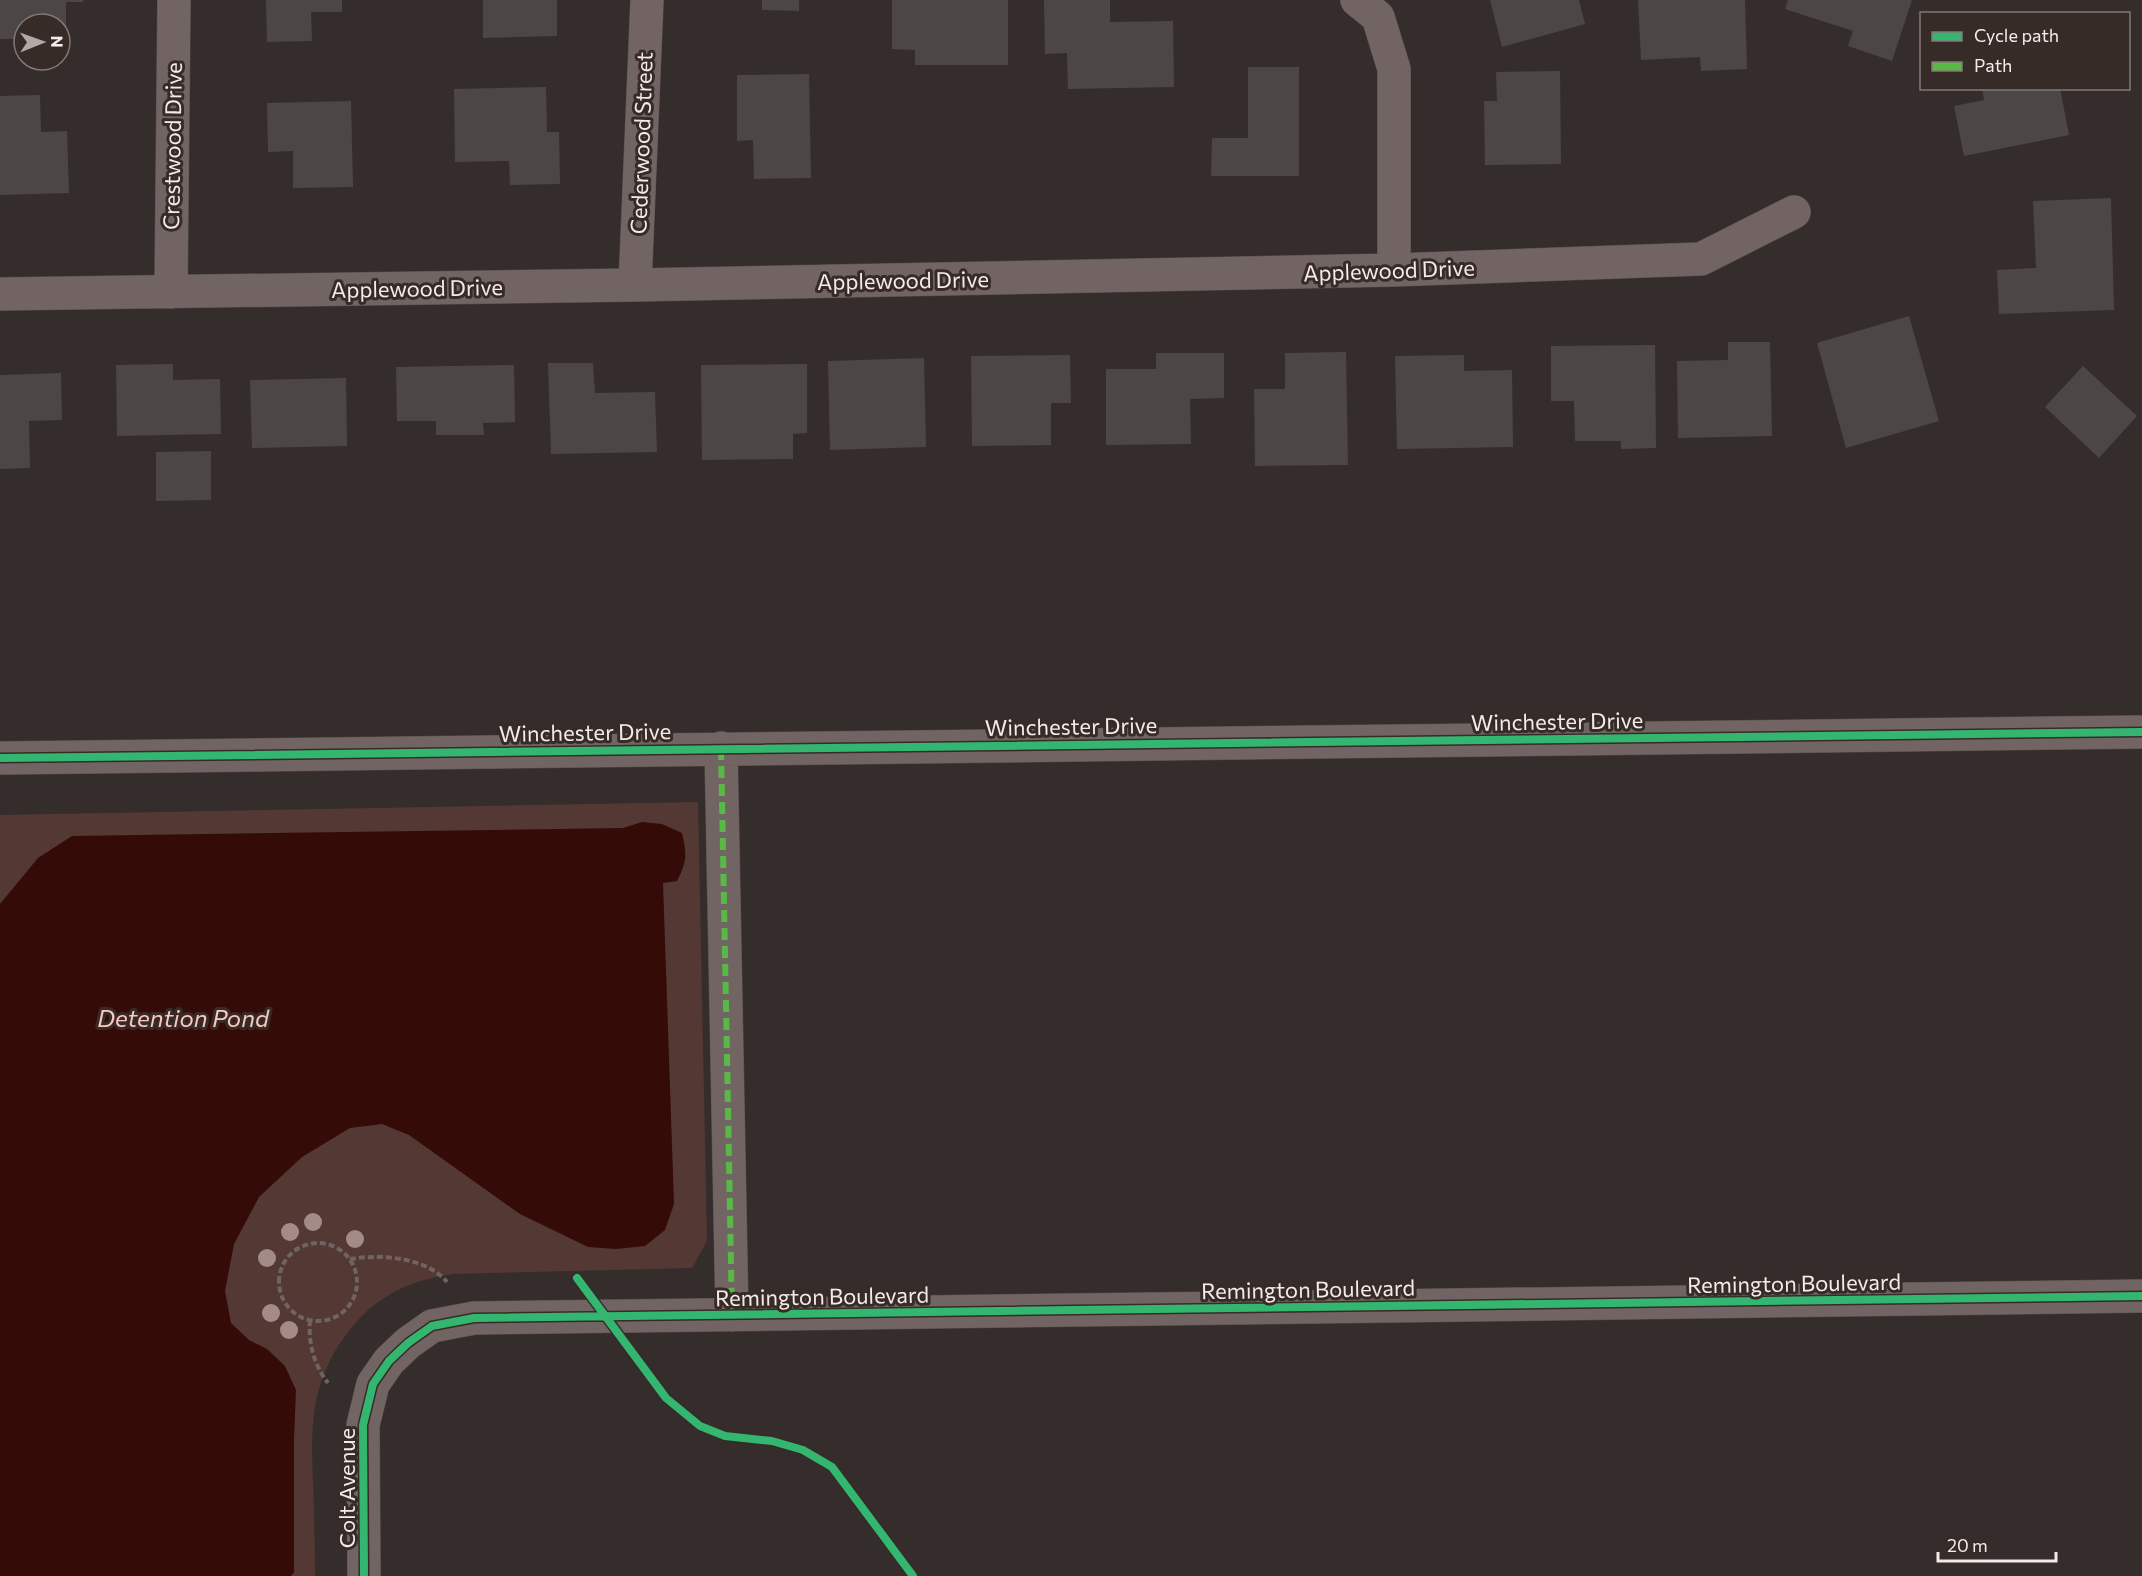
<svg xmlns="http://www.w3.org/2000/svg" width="2142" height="1576" font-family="Commissioner,sans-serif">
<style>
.green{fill:#543833}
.water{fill:#340b07}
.building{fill:#4c4746}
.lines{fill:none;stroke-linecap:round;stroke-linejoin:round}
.street-casing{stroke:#524c4b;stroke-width:34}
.path{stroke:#6f6462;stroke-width:4;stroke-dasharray:6 3;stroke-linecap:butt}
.street{stroke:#726462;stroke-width:33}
.quiet{stroke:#58b947;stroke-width:6;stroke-dasharray:12 6;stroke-linecap:butt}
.cycleway-casing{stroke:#372b28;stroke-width:11}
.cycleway{stroke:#33b770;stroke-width:8}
.tree{fill:#a38c87}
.labels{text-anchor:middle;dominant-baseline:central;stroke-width:6;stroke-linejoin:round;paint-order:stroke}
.street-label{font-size:22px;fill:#f4ebe9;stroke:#372b28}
.water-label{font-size:24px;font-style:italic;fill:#fcc8bd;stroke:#372b28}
</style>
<rect width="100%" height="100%" fill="#342d2c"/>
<path class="green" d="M698 802 707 1241 692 1268 453 1274C434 1277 417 1281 400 1289 355 1310 323 1359 315 1407 311 1431 312 1456 313 1480 314 1512 315 1544 315 1576H0V815Z"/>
<path class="water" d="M642 822 662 824 682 833C687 854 687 862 677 881L663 883 674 1204 665 1230 645 1246 616 1249 588 1247 520 1214 409 1135 382 1124 350 1128 302 1157 259 1197 234 1244 225 1291 231 1323 249 1340 267 1349 285 1366 296 1390 294 1439V1572L291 1576H0V904L38 858 72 836 623 828Z"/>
<path class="building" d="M0 0H83V2H66V38H60V24H24V39H0Z
M266 0H342V12H311L312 41 267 42Z
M483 0H557V36L483 38Z
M762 0H799V11L762 10Z
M892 0H1008V65H915V50L892 49Z
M1044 0H1110V22L1173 21 1174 87 1068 89 1067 53 1045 54Z
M1490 0H1579L1585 24 1502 47Z
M1638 0H1745L1747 69 1701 71 1700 57 1641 60Z
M1788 0H1912L1892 61 1848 46 1853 31 1785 9Z
M1248 67H1299V176H1211L1212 138H1248Z
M1560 71 1561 164 1485 165 1484 101H1497L1496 72Z
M809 74 811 178 754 179 753 140 737 141V75Z
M546 87 547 132H559L560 184 510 185 509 161 455 162 454 89Z
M1982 88H2060L2069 135 1964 156 1954 106 1984 100Z
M40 95 41 132 67 131 69 193 0 195V96Z
M351 101 353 187 293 188V151L268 152 267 103Z
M2111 198 2114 310 1999 314 1997 270 2036 268 2033 201Z
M1909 316 1939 421 1846 448 1817 343Z
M1728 342H1770L1772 436 1678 438 1677 361 1728 360Z
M1655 345 1656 448 1621 449V441H1575L1574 401H1551V346Z
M1346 352 1348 465 1255 466 1254 389H1285V353Z
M1156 353H1224V398L1190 399 1191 444 1106 445V369H1156Z
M1070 355 1071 403H1051V445L972 446 971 356Z
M1464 355V371L1512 370 1513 447 1397 449 1395 356Z
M924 358 926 447 830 450 828 361Z
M548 363H593L595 393 655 392 657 452 551 454Z
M173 364V380L220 379 221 434 117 436 116 365Z
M807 364V433L793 434V459L702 460 701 365Z
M514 365 515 422 483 423 484 435H436V421H397L396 367Z
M2083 366 2137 416 2099 458 2045 407Z
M61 373 62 420 29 421 30 468 0 469V375Z
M346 378 347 446 252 448 250 380Z
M211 451V500L156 501V452Z"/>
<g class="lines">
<defs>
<path id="street" d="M1357 0 1378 17 1394 69V270
M635 285 647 0
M171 292 174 0
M0 294 635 285 1394 270 1701 259 1794 212
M721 748 732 1315
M0 758 2142 732
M364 1576 363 1425 373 1384 389 1361 408 1343 432 1326 474 1318 2142 1296"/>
</defs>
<use href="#street" class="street-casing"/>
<path class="path" d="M279 1282a39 39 0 1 1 78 0a39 39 0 1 1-78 0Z
M350 1259C381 1254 426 1257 447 1282
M310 1320C308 1343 314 1365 328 1383"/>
<use href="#street" class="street"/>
<path class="quiet" d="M721 748 732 1315"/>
<defs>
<path id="cycleway" d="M0 758 2142 732
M577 1278 666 1398 700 1426 725 1436 772 1441 803 1450 832 1467 913 1576
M364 1576 363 1425 373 1384 389 1361 408 1343 432 1326 474 1318 2142 1296"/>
</defs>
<use href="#cycleway" class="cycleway-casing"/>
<use href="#cycleway" class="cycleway"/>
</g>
<g class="tree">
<circle cx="313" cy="1222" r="9"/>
<circle cx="290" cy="1232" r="9"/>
<circle cx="355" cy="1239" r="9"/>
<circle cx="267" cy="1258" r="9"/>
<circle cx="271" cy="1313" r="9"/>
<circle cx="289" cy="1330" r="9"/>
</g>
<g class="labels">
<g class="street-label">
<text transform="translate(641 143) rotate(-88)">Cederwood Street</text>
<text transform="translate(172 146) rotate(-89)">Crestwood Drive</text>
<text transform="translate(1389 270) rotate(-2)">Applewood Drive</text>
<text transform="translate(903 280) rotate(-1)">Applewood Drive</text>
<text transform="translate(417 288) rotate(-1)">Applewood Drive</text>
<text transform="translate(1557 721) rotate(-1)">Winchester Drive</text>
<text transform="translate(1071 726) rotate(-1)">Winchester Drive</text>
<text transform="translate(585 732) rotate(-1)">Winchester Drive</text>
<text transform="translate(1794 1283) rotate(-1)">Remington Boulevard</text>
<text transform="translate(1308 1289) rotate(-1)">Remington Boulevard</text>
<text transform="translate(822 1296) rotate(-1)">Remington Boulevard</text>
<text transform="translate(346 1488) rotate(-90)">Colt Avenue</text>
</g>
<g class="water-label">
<text x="183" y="1017">Detention Pond</text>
</g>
</g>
<rect x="1920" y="12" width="210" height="78" fill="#372b28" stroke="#837875" stroke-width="1.5"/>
<rect x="1932" y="32" width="30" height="9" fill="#33b770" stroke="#837875" stroke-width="1.5"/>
<text x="1974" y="42" font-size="18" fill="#f4ebe9">Cycle path</text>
<rect x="1932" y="62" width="30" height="9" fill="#58b947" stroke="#837875" stroke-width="1.5"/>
<text x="1974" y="72" font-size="18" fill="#f4ebe9">Path</text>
<g transform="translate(42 42) rotate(89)"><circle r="28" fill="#372b28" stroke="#837875" stroke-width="1.5"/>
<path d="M0-4.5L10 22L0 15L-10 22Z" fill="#b1a8a7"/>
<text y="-9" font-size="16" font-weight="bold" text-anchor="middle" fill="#f4ebe9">N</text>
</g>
<path d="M1938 1552v9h118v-9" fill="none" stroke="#f4ebe9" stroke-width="3"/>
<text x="1947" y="1552" font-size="18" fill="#f4ebe9" stroke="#372b28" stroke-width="4.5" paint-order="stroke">20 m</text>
</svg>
